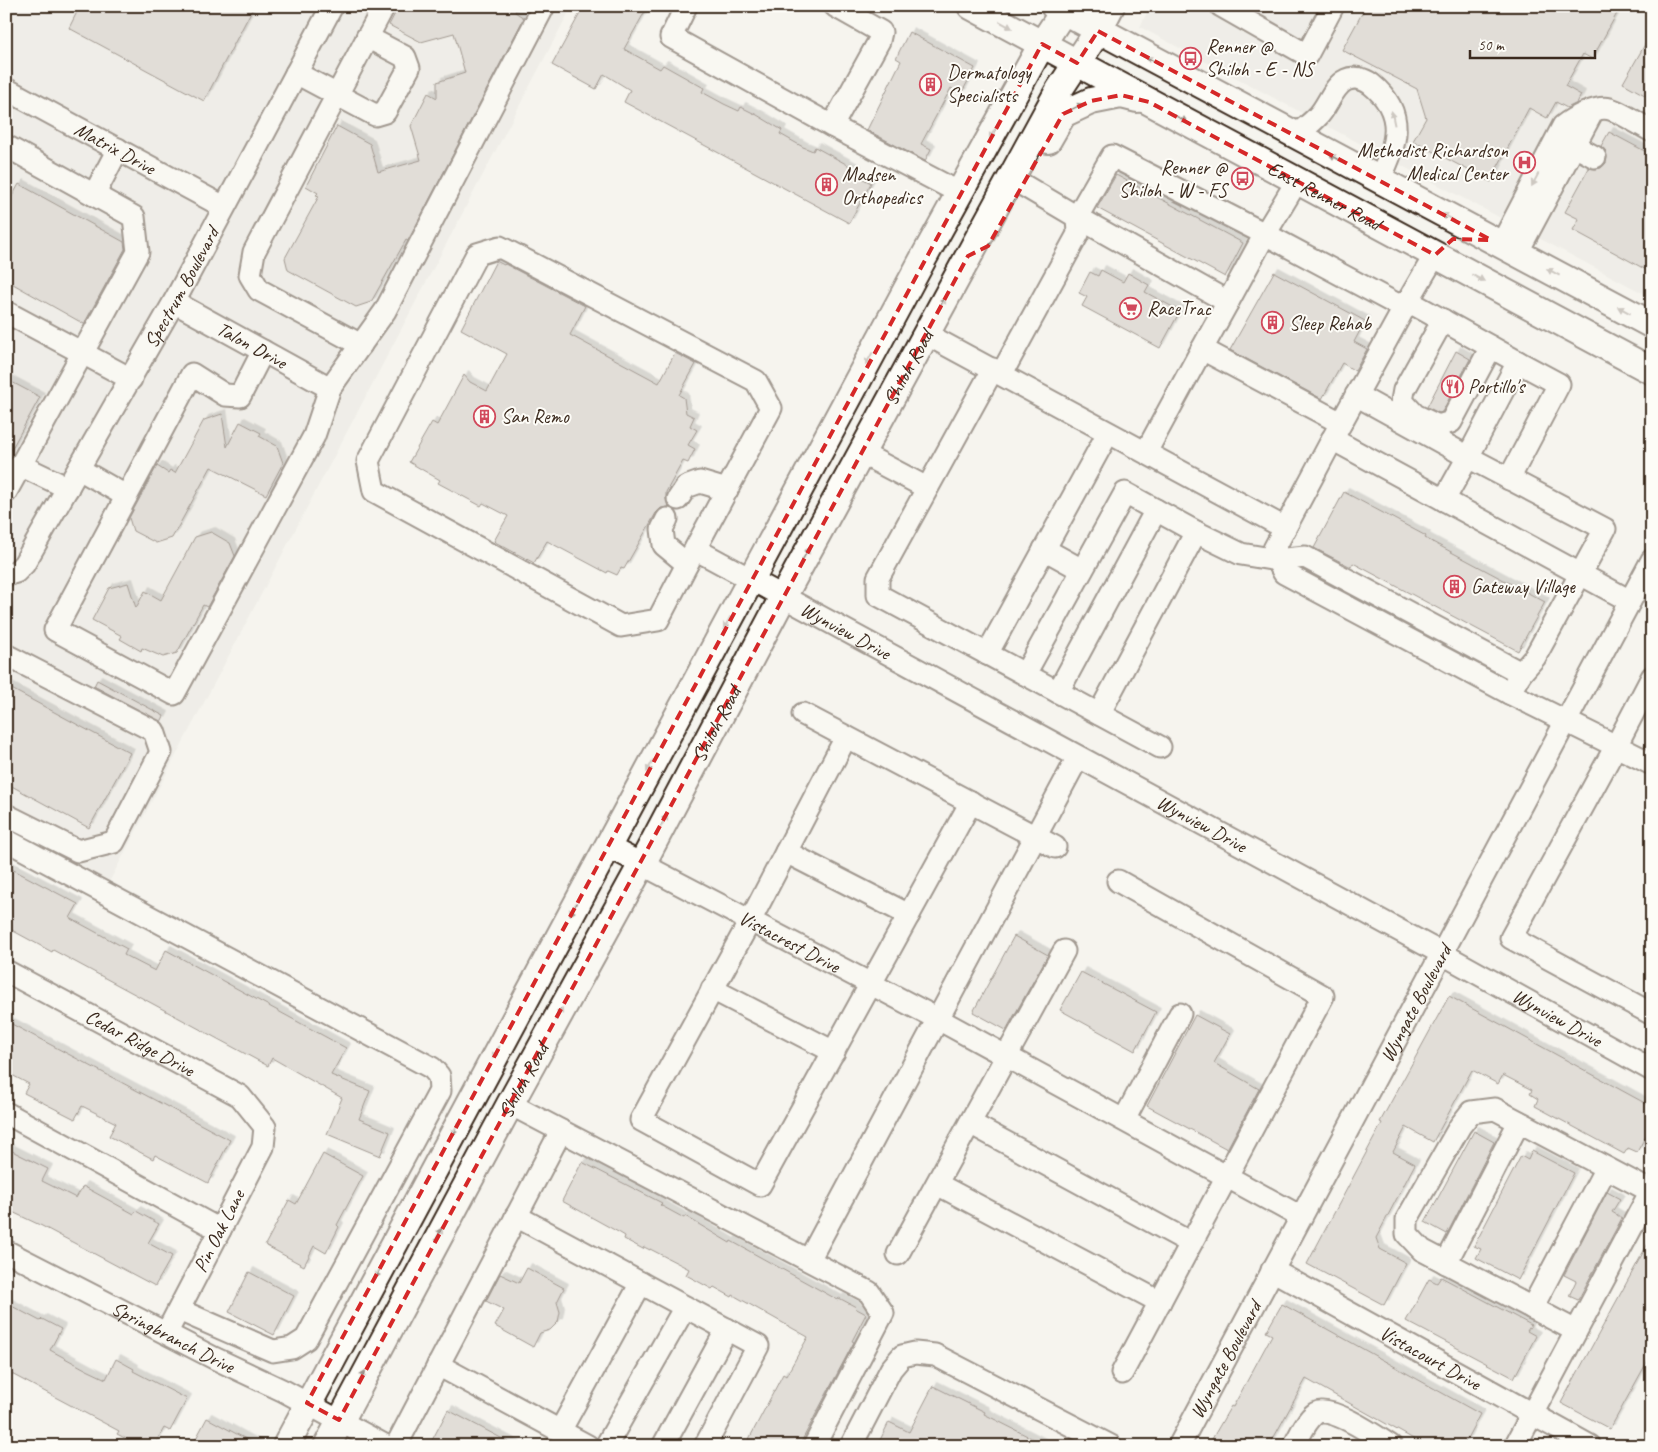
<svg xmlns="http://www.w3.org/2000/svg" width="1658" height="1452" font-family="Caveat,sans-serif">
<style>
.built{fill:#e7e5df}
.building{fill:#c7c1bb;stroke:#3b2a1e;filter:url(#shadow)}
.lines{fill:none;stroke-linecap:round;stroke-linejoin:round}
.minor-casing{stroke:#3b2a1e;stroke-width:25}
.major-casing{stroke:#3b2a1e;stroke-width:30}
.minor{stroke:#fdfcf7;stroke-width:21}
.major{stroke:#fdfcf7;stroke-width:26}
.oneway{fill:#9c938a}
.marked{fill:none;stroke:#d62828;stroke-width:4;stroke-dasharray:10 6;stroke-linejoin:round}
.labels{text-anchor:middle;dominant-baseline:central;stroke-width:4;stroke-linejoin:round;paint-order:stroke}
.poi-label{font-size:20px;fill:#3b2a1e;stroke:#fdfcf7;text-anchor:start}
.street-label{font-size:20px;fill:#3b2a1e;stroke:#fdfcf7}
</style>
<defs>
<filter id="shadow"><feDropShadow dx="4.5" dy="-4.5" stdDeviation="0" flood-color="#0004"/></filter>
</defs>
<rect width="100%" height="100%" fill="#f5f4ee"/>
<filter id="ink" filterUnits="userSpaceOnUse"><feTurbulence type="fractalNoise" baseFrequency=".02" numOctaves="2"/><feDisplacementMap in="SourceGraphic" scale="10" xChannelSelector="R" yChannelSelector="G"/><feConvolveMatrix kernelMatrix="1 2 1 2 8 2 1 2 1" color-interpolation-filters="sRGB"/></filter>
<g filter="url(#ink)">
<path class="built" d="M6 6H572L107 886 6 833Z
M1150 6H1652V298L1140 27Z"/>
<path class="building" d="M80 6H254L204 101 69 28Z
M399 6H518L515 12 524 18 408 241 406 240 371 302 356 307 288 270 285 258 319 196 316 195 318 193 306 186 337 126 370 144 378 172 421 160 411 126 428 93 437 98V82L465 73 454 33 421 42 389 25Z
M584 6H648L624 49 660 69 663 65 704 88 702 92 724 104 739 111 741 107 757 115 782 130 780 134 803 147 813 151 815 147 857 170 854 174 871 183 849 223 624 102 630 90 604 74 596 89 552 65Z
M1366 6H1621L1592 59 1583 54 1565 86 1581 95 1577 103 1567 108 1556 102 1547 118 1529 108 1497 168 1498 169 1491 182 1413 141 1426 118 1417 89 1342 50Z
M909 32 975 68 961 94 951 88 921 144 931 149 925 161 867 130 901 61 896 58Z
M1652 32V99L1623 83Z
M1609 132 1652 155V273L1573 230 1579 219 1565 212 1589 168 1595 169 1601 168 1606 163 1607 157 1606 151 1601 146Z
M1116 175 1243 243 1225 277 1097 208Z
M19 184 124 242 125 249 84 324 6 280V207Z
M496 261 504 265 505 264 585 306 570 335 659 383 675 353 696 364 679 395 684 398 686 413 694 417 690 426 697 430 688 445 695 449 688 463 683 461 666 492V499L669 507 661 508 656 513 624 569 621 568 617 575 608 571 607 573 547 541 534 563 495 542 494 541 508 516 483 503 481 506 438 483 440 480 409 462 432 422 437 425 464 375 470 382 487 391 507 354 461 329Z
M1101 270 1123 282 1128 273 1149 285 1145 292 1180 311 1160 348 1082 306 1087 297 1079 293 1090 272 1098 276Z
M1274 272 1365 321 1354 342 1367 349 1355 371 1342 363 1322 399 1230 350Z
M1456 351 1470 359 1442 412 1439 413 1427 407Z
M6 379 40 397 6 459Z
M222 414 227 447 240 422 261 433 259 436 277 446 283 463 266 495 211 467 172 538 156 543 133 531 129 518 157 466 168 473 170 470 175 473 204 420Z
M1344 492 1426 536 1425 538 1545 602 1518 651 1353 563 1351 567 1314 548Z
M211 532 230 543 235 556 207 607 203 605 177 653 163 657 142 648 141 651 120 639 122 636 92 620 109 588 128 583 136 608 145 591 161 600 195 537Z
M97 680 164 716 161 722 94 686Z
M6 686 130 753 89 828 6 783Z
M6 866 78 904 70 918 127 949 124 955 155 971 166 950 346 1048 331 1075 370 1091 359 1119 390 1132 380 1156 327 1134 342 1098 272 1058 268 1066 53 950 52 952 6 927Z
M1014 936 1048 955 1006 1030 973 1012Z
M1081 972 1156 1012 1135 1051 1060 1010Z
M1449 996 1652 1107V1125L1637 1152 1628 1148 1624 1154 1535 1106 1538 1099 1530 1094 1532 1090 1503 1075 1498 1084 1472 1070 1433 1142 1406 1127 1393 1152 1415 1164 1376 1238 1380 1249 1406 1263 1384 1305 1307 1264 1382 1123 1380 1122Z
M1195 1015 1230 1034 1214 1063 1259 1089 1227 1149 1147 1106Z
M6 1021 230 1140 208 1183 155 1155 153 1159 109 1136 116 1123 82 1106 75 1119 24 1093 29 1084 6 1072Z
M1474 1131 1494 1142 1447 1234 1425 1222Z
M6 1148 48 1169 42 1181 76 1198 83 1186 134 1214 136 1211 159 1224 148 1243 172 1256 155 1286 42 1226 6 1209Z
M1532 1151 1574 1173 1518 1280 1476 1258 1481 1249 1474 1246 1521 1156 1528 1160Z
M323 1154 363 1176 337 1225 339 1227 326 1253 314 1246 304 1266 265 1245 289 1200 296 1204Z
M582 1162 662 1203 660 1205 684 1218 685 1216 730 1243 731 1241 838 1300 839 1298 856 1307 855 1308 866 1314 852 1341 854 1342 799 1446H756L748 1441 783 1374 786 1376 808 1337 733 1295 732 1297 714 1287 712 1289 686 1275 689 1269 650 1249V1250L644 1247 643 1249 624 1239 625 1236 620 1233 562 1201Z
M1607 1192 1620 1199 1612 1212 1622 1218 1578 1300 1569 1296 1576 1281 1564 1275Z
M1652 1236V1353L1610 1429 1561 1403Z
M527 1268 564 1288 557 1302 560 1312 558 1322 550 1330 540 1333 533 1347 495 1326 504 1310 486 1301 500 1274 519 1283Z
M249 1272 294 1296 274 1335 229 1312Z
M1441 1277 1531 1325 1527 1331 1536 1336 1514 1378 1406 1321 1429 1279 1437 1283Z
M6 1303 40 1321 42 1319 61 1329 50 1350 87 1370 106 1379 116 1359 134 1369 133 1371 187 1399 170 1431 164 1428 154 1446H140L117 1434 119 1431 6 1371Z
M1282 1304 1480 1414 1463 1446H1426L1306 1379 1269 1446H1208L1231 1406 1233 1407 1272 1335 1266 1332Z
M933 1386 985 1412 984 1414 1047 1446H877L889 1422 909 1432Z
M448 1410 516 1446H429Z
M207 1418 259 1446H192Z"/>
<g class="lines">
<defs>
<g id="minor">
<path d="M686 6 671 37 832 126 960 193"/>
<path d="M1221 6 1307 55 1333 6"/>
<path d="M296 73 375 115 385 112 409 68 405 57 367 37"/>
<path id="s1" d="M6 89 224 207"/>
<path d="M832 126 879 41 881 32 835 6"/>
<path d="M1295 136C1303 129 1312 123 1318 116 1328 106 1333 86 1346 80 1354 76 1364 79 1371 84 1407 113 1397 145 1379 180"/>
<path d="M1562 139 1595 157"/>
<path d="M6 146 134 217 138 252 6 492"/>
<path d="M1011 178 1077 217 1228 302 1265 234 1297 181"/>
<path d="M94 195 118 149"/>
<path d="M1501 245 1563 126C1573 118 1597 105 1610 109 1619 111 1642 126 1652 131"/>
<path d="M1517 253 1593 111"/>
<path id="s2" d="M174 302 330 388"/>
<path d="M1228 302 1202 349 1341 423 1408 301 1518 362"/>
<path d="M6 312 131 379"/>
<path d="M1443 320 1404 390 1402 401 1415 415 1438 426 1451 422 1491 347"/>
<path d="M926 334 1285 528"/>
<path d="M361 345 259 290 250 275 254 252 384 6"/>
<path d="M263 351 240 396 225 395 192 374 55 630 174 694 314 436 330 388 385 311 544 6"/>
<path d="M993 369 878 578V595L1160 747"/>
<path d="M1002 373 1078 234 1077 217 1112 156 1265 234 1398 305 1408 301 1435 255"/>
<path d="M1356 395 1468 457 1518 362 1559 384 1509 479"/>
<path d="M1341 423 1274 549 1277 560 1284 573 1509 693 1616 746 1511 938 1652 1014"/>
<path d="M1332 439 1630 601"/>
<path d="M1146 452 1202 349"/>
<path d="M861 453 927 488"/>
<path d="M20 465 68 488"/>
<path d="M79 469 126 496"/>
<path d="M678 499 686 487 700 482 727 490"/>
<path d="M1444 500 1468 457 1605 529 1535 657 1521 673"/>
<path d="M667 519 662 529 664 545 687 564"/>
<path id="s3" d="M695 549 771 408 756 381 500 247 477 254 368 461 374 491 621 626 658 620 695 549 1441 953 1652 1070"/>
<path d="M1044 549 1082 570"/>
<path id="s4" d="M6 575 16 572 24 564 174 302 332 6"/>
<path d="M987 654 1108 433"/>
<path d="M6 655 154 731 161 752 114 842 78 851 6 815"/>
<path d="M1025 674 1125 493 1196 532 1241 554 1277 560 1305 557 1521 673 1509 693"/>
<path d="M1652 677 1616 746 1652 764"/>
<path d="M1058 692 1156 510"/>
<path d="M803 714 1055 847"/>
<path d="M1099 714 1196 532"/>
<path d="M846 737 750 921 641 1120 760 1185 971 802"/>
<path d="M6 840 432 1068 439 1076 440 1091 306 1339 292 1348 273 1351 179 1310"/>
<path id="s5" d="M607 846 938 1019 1301 1217"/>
<path d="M786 852 909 915"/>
<path d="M1118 881 1323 996 1122 1373"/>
<path id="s6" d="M6 971 240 1096 265 1127 263 1147 167 1332"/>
<path d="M712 989 834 1052"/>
<path d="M510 1104 869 1292 883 1313 814 1446"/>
<path d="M6 1113 220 1230"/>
<path d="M1124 1120 1180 1014"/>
<path d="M970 1123 1191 1243"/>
<path d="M937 1184 1160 1302"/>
<path d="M516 1216 758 1346 705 1446"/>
<path id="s7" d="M6 1251 214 1358 284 1391 386 1446"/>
<path d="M898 1254 1064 951"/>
<path d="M809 1260 1078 757"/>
<path d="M1446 1263 1519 1122"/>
<path id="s8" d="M1272 1270 1590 1446"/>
<path d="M1532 1308 1606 1168"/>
<path d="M1576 1331 1422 1250 1407 1234V1219L1460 1126 1471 1112 1495 1109 1652 1192"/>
<path d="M438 1365 588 1446"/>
<path d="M560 1431 641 1283"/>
<path d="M396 1446 561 1131"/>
<path d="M606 1446 685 1307"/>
<path d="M663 1446 727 1329"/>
<path d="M851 1446 891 1369 902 1356 915 1353 935 1355 1111 1446"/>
<path id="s9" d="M1179 1446 1652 560"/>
<path d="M1294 1446C1300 1435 1306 1420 1316 1413 1331 1405 1377 1437 1391 1446"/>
<path d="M1515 1446 1652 1189"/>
</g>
<g id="major">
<path id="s10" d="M971 6 1652 371"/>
<path d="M1054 6 1652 325"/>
<path d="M1048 140 1063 114 1091 101 1121 95 1137 99"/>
<path d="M286 1446 923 259 1042 44 1067 6"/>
<path id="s11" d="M327 1446 510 1104 642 864 783 597 1059 90 1098 31 1111 6"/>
</g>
</defs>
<use href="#minor" class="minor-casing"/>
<use href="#major" class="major-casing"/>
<use href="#minor" class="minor"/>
<use href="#major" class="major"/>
</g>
<defs><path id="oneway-solid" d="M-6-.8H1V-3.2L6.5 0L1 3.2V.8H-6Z" transform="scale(1.25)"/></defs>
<g class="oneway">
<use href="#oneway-solid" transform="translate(1006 25) rotate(28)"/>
<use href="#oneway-solid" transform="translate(1152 60) rotate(-152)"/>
<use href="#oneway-solid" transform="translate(1077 107) rotate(-26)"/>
<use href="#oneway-solid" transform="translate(1393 118) rotate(-102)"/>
<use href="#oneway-solid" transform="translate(1181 119) rotate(28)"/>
<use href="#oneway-solid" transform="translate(993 133) rotate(119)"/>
<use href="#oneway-solid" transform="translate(1336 158) rotate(-152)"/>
<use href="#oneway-solid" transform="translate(1535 180) rotate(118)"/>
<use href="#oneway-solid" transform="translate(1448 217) rotate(-152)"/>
<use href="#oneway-solid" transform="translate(1553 272) rotate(-152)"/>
<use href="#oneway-solid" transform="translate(1478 278) rotate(28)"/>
<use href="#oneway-solid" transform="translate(942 304) rotate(-61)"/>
<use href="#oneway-solid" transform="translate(1624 310) rotate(-152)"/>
<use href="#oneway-solid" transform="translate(869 359) rotate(118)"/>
<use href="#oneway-solid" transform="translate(806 554) rotate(-61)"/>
<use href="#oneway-solid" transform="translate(727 623) rotate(118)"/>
<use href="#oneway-solid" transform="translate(650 766) rotate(118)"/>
<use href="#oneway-solid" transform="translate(664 821) rotate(-62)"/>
<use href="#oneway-solid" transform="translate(573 909) rotate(118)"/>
<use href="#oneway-solid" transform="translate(559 1014) rotate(-61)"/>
<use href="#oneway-solid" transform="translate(496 1052) rotate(118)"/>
<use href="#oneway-solid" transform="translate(455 1129) rotate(118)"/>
<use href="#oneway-solid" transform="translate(439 1234) rotate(-62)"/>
<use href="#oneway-solid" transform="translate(378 1272) rotate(118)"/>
<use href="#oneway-solid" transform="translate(362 1377) rotate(-62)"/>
</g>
</g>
<path d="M0 0H1658V1452H0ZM1098 31 1491 240 1453 239 1435 255 1149 102 1121 95 1091 101 1063 114 988 246 968 256 339 1420 307 1403 1042 44 1077 63Z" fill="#f5f4ee" fill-opacity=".55" fill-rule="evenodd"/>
<path class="marked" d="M1098 31 1491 240 1453 239 1435 255 1149 102 1121 95 1091 101 1063 114 988 246 968 256 339 1420 307 1403 1042 44 1077 63Z"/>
<defs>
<symbol id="bus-ring" viewBox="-11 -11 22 22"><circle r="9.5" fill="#fdfcf7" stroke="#d1495b" stroke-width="1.5"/><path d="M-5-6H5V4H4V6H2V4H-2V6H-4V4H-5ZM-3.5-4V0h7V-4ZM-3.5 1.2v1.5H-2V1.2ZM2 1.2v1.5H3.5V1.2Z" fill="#d1495b"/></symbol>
<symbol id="building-ring" viewBox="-11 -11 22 22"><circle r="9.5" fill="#fdfcf7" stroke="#d1495b" stroke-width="1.5"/><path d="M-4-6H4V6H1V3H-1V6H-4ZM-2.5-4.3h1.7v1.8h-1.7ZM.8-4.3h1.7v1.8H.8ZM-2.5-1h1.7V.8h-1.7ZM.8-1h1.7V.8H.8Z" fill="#d1495b"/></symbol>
<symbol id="hospital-ring" viewBox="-11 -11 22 22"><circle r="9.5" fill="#fdfcf7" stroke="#d1495b" stroke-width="1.5"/><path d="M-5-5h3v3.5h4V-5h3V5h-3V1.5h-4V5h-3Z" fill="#d1495b"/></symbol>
<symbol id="supermarket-ring" viewBox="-11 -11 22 22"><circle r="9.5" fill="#fdfcf7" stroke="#d1495b" stroke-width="1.5"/><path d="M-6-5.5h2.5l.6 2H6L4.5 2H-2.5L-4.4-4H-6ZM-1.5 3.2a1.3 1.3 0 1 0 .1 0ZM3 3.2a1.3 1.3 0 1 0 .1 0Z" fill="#d1495b"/></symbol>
<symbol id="restaurant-ring" viewBox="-11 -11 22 22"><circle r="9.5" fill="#fdfcf7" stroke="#d1495b" stroke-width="1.5"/><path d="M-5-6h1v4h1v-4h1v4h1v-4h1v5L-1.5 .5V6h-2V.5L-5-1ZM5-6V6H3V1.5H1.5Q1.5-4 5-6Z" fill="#d1495b"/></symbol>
</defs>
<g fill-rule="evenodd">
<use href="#bus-ring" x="1178" y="46" width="25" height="25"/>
<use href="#building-ring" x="918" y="72" width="25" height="25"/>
<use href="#hospital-ring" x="1512" y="150" width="25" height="25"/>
<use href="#bus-ring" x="1230" y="166" width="25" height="25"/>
<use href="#building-ring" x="814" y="172" width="25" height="25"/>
<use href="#supermarket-ring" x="1118" y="296" width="25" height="25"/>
<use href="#building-ring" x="1260" y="310" width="25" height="25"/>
<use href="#restaurant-ring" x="1440" y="374" width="25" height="25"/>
<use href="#building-ring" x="472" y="404" width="25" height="25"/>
<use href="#building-ring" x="1442" y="574" width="25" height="25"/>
</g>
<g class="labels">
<g class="poi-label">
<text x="1206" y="46">Renner @<tspan x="1206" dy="23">Shiloh - E - NS</tspan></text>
<text x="947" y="72">Dermatology<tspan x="947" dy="23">Specialists</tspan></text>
<text x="1508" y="150" text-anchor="end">Methodist Richardson<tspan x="1508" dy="23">Medical Center</tspan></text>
<text x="1227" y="167" text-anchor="end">Renner @<tspan x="1227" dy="23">Shiloh - W - FS</tspan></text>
<text x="842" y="174">Madsen<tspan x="842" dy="23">Orthopedics</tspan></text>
<text x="1147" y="308">RaceTrac</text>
<text x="1289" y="323">Sleep Rehab</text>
<text x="1468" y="386">Portillo's</text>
<text x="501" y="416">San Remo</text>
<text x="1471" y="586">Gateway Village</text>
</g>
<g class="street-label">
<text stroke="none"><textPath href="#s1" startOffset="124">Matrix Drive</textPath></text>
<text stroke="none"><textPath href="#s10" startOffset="401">East Renner Road</textPath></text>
<text stroke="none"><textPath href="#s4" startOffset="340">Spectrum Boulevard</textPath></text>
<text stroke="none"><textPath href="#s2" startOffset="89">Talon Drive</textPath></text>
<text stroke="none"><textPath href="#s11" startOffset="1225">Shiloh Road</textPath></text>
<text stroke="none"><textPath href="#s3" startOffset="1339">Wynview Drive</textPath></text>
<text stroke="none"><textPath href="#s11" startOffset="820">Shiloh Road</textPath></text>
<text stroke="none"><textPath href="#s3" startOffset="1744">Wynview Drive</textPath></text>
<text stroke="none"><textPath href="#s5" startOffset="206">Vistacrest Drive</textPath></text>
<text stroke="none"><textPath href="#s9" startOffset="502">Wyngate Boulevard</textPath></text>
<text stroke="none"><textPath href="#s3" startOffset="2149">Wynview Drive</textPath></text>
<text stroke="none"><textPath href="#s6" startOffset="152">Cedar Ridge Drive</textPath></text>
<text stroke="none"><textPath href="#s11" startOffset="415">Shiloh Road</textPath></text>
<text transform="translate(219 1231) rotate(-63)">Pin Oak Lane</text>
<text stroke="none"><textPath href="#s7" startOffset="188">Springbranch Drive</textPath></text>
<text stroke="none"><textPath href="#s8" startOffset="181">Vistacourt Drive</textPath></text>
<text stroke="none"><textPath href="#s9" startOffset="98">Wyngate Boulevard</textPath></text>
</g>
</g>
<rect width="1658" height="1452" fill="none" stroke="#fdfcf7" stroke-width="25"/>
<rect x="12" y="12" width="1633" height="1427" fill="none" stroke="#3b2a1e" stroke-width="2" filter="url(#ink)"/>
<path d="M1470 50v8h125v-8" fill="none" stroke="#3b2a1e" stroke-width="2.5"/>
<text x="1478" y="50" font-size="15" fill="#3b2a1e" stroke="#fdfcf7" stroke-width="4" paint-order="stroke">50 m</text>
</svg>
